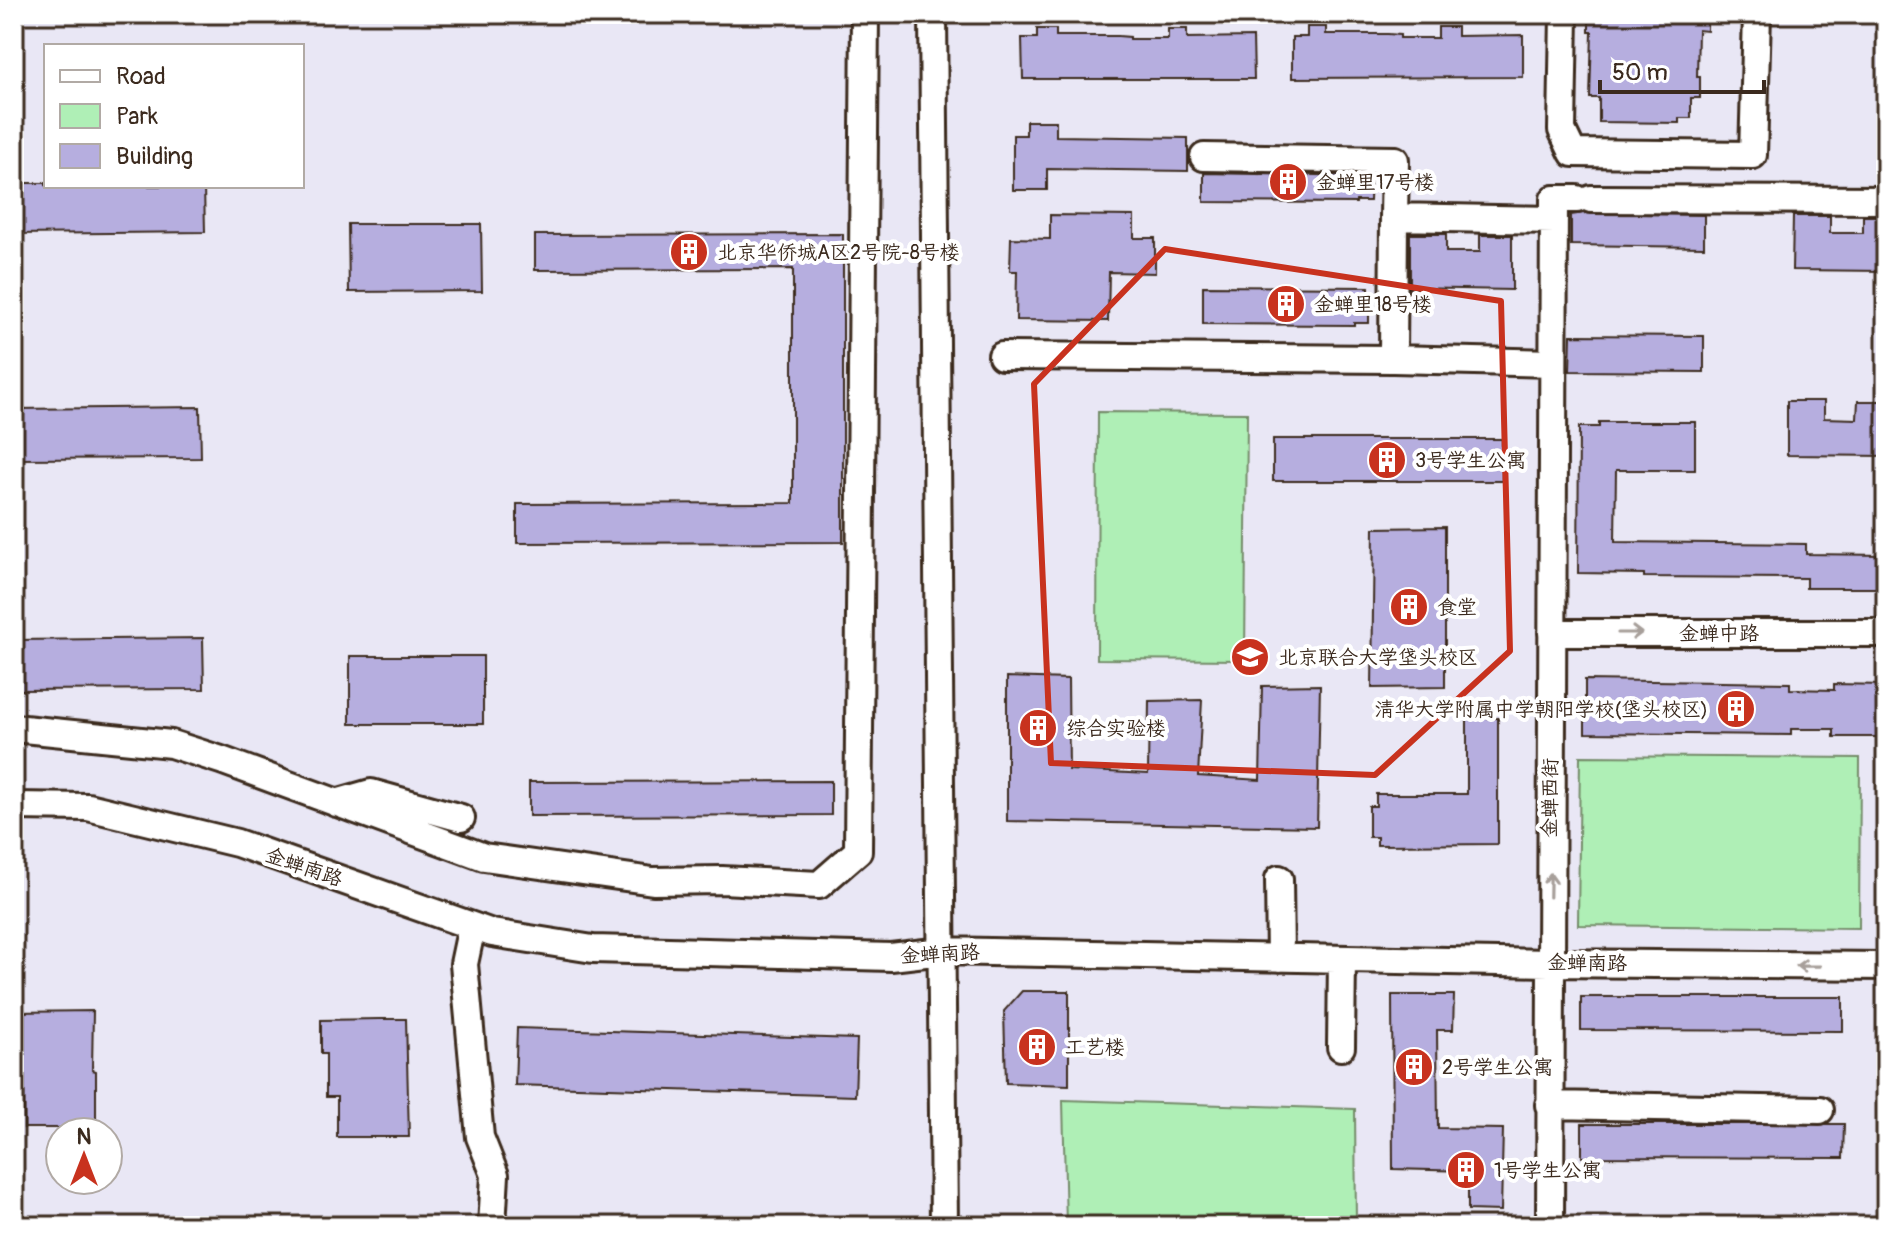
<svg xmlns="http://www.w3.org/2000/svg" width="1900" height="1240" font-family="Pangolin,'LXGW WenKai TC',sans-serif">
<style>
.green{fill:#afefb6;stroke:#758c6a;stroke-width:2}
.building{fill:#b6aedf;stroke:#3b2a1e;stroke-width:2}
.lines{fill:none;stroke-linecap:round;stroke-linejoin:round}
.minor-casing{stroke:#3b2a1e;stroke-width:32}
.minor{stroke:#fff;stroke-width:26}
.oneway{stroke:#a79f9a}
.marked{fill:none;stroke:#c8321e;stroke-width:6;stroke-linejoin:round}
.labels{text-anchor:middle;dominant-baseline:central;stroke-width:8;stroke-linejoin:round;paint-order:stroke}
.poi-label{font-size:20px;fill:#3b2a1e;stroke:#fff;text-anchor:start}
.street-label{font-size:20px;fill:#3b2a1e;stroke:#fff}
</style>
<rect width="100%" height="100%" fill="#e9e7f5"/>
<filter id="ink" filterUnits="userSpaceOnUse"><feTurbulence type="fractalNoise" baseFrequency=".0125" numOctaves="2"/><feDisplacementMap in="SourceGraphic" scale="16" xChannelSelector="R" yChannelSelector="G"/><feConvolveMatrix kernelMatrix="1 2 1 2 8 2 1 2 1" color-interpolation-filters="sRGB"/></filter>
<g filter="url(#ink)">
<path class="green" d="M1098 412 1247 413 1245 660 1097 659Z
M1580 756 1860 758 1859 928 1578 925Z
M1063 1100 1355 1109 1356 1226H1066Z"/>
<path class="building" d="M1589 14H1707V31L1698 30 1697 77H1700V98H1691V118H1679V123L1599 122V98H1590L1592 32H1589Z
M1307 27H1326V34H1388L1400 35V38H1438V27H1457V36L1523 35V77L1292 78V37H1307Z
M1037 29H1056V36H1118L1130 37V39H1168V29H1187V38L1253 37 1254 79H1023L1022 38H1037Z
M1026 121H1056V136L1188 138V171L1047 169V190H1013V135H1026Z
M1204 173 1371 176 1370 201H1356V203L1204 202Z
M14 183H46V186H204L205 232 14 234Z
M1584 213 1704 215V247L1571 245V215Z
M1050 215 1134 216V238H1155V273L1109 272 1108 321 1016 320 1017 271H1010L1011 238 1050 239Z
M1793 216H1830V233H1863V216H1886V271L1792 270Z
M348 224H481L482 291 349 292Z
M843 234V542L517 543V504L793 503V269L535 270V235Z
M1410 234H1446V252H1480V235H1512V290L1410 288Z
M1203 286 1369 287V323H1354V325L1203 324Z
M1571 335 1704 336V372L1570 371Z
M1787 401H1824V418L1857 419 1858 401H1886V456L1787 455Z
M200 407 201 458 14 459V409Z
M1599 422H1695V470H1616L1615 542 1806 544V554L1886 555V588H1806V578L1644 577V574L1578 573 1579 427H1599Z
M1273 439H1502V481H1273Z
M1445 527V687L1372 688 1374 528Z
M203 638 204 689 14 690V640Z
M350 656H483V724H350Z
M1007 677 1068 679 1069 770 1148 774 1149 701 1202 700 1198 776 1260 780 1262 686 1320 685 1317 827 1007 821Z
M1585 680 1790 683V689L1834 690V684L1886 685V737H1834V729H1791V735L1585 733Z
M1467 718H1498V844L1377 845V837H1369V806H1376V794H1467Z
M831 781V815L529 816V782Z
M1022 991H1069V1085L1006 1083 1004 1011Z
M1392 995H1454L1453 1030H1437L1438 1128 1503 1129 1501 1211 1468 1210V1171L1393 1169Z
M1581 997H1843V1031L1581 1030Z
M93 1011 92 1070 96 1071V1128H24V1089H14V1012Z
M379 1019H406L409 1137H337V1097H326V1054H321V1020Z
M517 1028 857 1039 855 1096 515 1085Z
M1582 1124H1844L1843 1158 1582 1157Z"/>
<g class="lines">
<defs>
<path id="minor" d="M933 14 944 1226
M1564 14 1562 130 1573 153 1753 155 1757 14
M1204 157 1395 160 1394 217
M1591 199 1886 200
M1002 356 1393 359 1552 363
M1393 359 1394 217 1554 220
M1552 633H1886
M14 728 171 744 221 760 484 857 653 881 722 880 819 885 858 851 865 14
M336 803 371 793 461 818
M14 806 88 807 237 843 492 933 593 949 891 957 942 951 1549 963 1886 966
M1279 879 1280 958
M472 926 464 964 480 1137 495 1175 492 1226
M1341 1047 1342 959
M1549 1105 1820 1110
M1550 1226 1554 199H1577"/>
</defs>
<use href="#minor" class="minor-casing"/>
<use href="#minor" class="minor"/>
</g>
<defs><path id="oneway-shaft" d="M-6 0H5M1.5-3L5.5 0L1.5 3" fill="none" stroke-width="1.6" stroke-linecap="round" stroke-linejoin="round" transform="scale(2)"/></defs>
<g class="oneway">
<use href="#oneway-shaft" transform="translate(1630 633)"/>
<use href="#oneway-shaft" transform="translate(1550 885) rotate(-89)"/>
<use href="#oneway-shaft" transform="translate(1808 966) rotate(-179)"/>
</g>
</g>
<path class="marked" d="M1165 249 1501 301 1510 651 1375 775 1051 763 1034 384Z"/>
<defs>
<symbol id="building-disc" viewBox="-11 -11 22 22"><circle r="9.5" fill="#c8321e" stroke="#fff"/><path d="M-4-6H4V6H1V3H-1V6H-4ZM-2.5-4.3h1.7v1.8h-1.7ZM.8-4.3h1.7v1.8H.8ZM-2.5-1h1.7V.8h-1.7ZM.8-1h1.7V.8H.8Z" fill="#fff"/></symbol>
<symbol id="university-disc" viewBox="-11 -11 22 22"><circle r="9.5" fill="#c8321e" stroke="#fff"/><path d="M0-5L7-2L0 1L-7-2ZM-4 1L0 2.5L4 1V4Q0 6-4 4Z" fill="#fff"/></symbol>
</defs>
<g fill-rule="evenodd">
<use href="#building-disc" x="1266" y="160" width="44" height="44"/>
<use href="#building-disc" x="667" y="230" width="44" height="44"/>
<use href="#building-disc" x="1264" y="282" width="44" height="44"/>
<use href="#building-disc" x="1365" y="438" width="44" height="44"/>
<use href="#building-disc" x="1387" y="585" width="44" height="44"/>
<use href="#university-disc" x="1228" y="635" width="44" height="44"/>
<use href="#building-disc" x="1714" y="687" width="44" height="44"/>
<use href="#building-disc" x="1016" y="706" width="44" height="44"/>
<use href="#building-disc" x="1015" y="1025" width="44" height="44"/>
<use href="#building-disc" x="1392" y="1045" width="44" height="44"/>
<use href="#building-disc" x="1444" y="1148" width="44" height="44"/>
</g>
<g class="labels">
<g class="poi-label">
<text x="1316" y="182">金蝉里17号楼</text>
<text x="717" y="252">北京华侨城A区2号院-8号楼</text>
<text x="1314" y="304">金蝉里18号楼</text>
<text x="1415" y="460">3号学生公寓</text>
<text x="1437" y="607">食堂</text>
<text x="1278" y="657">北京联合大学垡头校区</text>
<text x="1708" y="709" text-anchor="end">清华大学附属中学朝阳学校(垡头校区)</text>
<text x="1066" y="728">综合实验楼</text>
<text x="1065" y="1047">工艺楼</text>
<text x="1442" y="1067">2号学生公寓</text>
<text x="1494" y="1170">1号学生公寓</text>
</g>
<g class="street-label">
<text x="1719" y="633">金蝉中路</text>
<text transform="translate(1550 798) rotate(-89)">金蝉西街</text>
<text transform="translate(304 867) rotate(19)">金蝉南路</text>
<text transform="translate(940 954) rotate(-3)">金蝉南路</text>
<text transform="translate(1587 963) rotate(1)">金蝉南路</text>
</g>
</g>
<rect width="1900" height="1240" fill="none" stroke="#fff" stroke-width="48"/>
<rect x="24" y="24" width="1852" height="1192" fill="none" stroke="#3b2a1e" stroke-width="3" filter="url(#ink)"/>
<rect x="44" y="44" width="260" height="144" fill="#ffffff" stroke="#b1aaa5" stroke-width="2"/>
<rect x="60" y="70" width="40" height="12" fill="#ffffff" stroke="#b1aaa5" stroke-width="2"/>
<text x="116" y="84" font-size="24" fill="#3b2a1e">Road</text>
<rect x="60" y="104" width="40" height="24" fill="#afefb6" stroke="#b1aaa5" stroke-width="2"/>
<text x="116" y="124" font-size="24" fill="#3b2a1e">Park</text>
<rect x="60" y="144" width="40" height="24" fill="#b6aedf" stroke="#b1aaa5" stroke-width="2"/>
<text x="116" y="164" font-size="24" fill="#3b2a1e">Building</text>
<g transform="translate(84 1156)"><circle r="38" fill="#ffffff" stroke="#b1aaa5" stroke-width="2"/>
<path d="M0-6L14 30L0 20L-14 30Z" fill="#c8321e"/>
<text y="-12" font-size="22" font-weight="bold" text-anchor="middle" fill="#3b2a1e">N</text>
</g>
<path d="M1600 80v12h164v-12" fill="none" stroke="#3b2a1e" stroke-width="4"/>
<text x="1612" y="80" font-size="24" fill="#3b2a1e" stroke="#ffffff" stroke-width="6" paint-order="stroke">50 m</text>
</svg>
